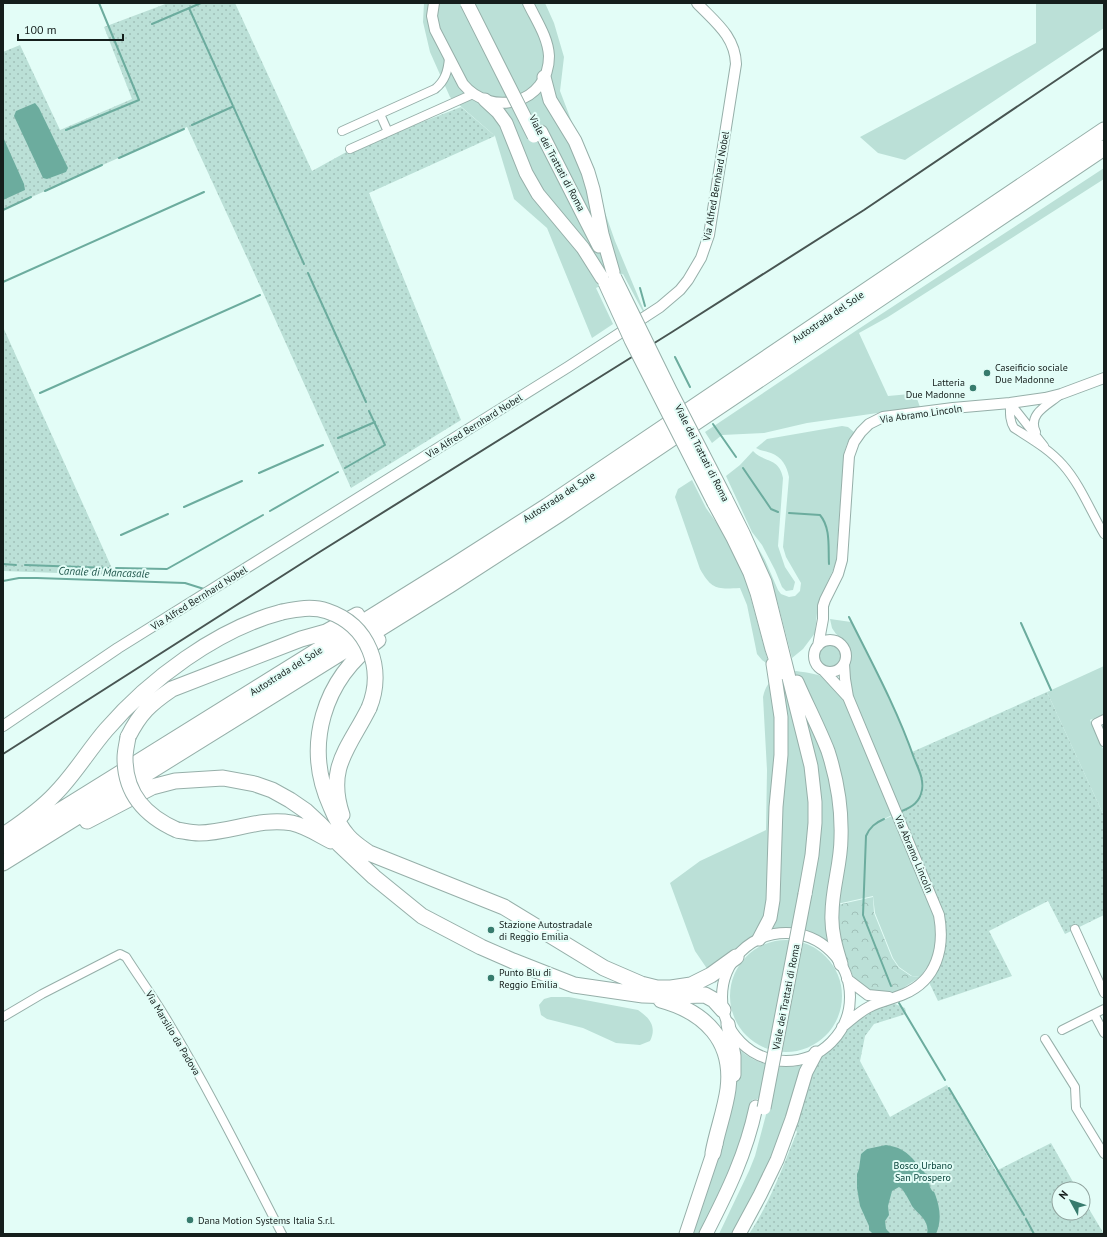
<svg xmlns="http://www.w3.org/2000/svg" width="1107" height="1237" font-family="'PT Sans',sans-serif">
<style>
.green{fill:#bbe0d7}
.forest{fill:url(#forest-crowns)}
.park{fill:url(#park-dots)}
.water{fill:#6cac9e}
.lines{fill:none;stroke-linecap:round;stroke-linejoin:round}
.stream{stroke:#6cac9e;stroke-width:2}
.minor-casing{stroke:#96afa9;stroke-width:10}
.tertiary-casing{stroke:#96afa9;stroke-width:12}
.trunk-casing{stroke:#96afa9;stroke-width:15}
.motorway-casing{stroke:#96afa9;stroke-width:17}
.minor{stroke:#fff;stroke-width:8}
.tertiary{stroke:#fff;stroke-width:10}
.trunk{stroke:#fff;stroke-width:13}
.motorway{stroke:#fff;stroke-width:15}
.rail{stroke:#485552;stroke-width:2}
.trunk-bridge-casing{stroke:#96afa9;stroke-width:15;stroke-linecap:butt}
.motorway-bridge-casing{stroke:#96afa9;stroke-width:17;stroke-linecap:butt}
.trunk-bridge{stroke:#fff;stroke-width:13}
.motorway-bridge{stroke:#fff;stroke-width:15}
.poi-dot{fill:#377b6d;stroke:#e3fdf7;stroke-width:1.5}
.labels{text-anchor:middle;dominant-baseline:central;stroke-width:4;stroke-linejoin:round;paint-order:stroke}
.street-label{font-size:10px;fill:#151e1c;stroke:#e3fdf7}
.poi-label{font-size:10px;fill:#151e1c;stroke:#e3fdf7;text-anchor:start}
.park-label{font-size:10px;fill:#003d34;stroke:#e3fdf7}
.water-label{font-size:11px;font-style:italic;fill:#1f554b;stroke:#e3fdf7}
</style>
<defs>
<pattern id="forest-crowns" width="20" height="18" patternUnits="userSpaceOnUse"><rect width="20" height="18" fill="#bbe0d7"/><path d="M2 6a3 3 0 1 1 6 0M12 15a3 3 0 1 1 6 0" fill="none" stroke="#a0c0b8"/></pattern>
<pattern id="park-dots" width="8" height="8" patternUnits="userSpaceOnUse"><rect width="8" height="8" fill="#bbe0d7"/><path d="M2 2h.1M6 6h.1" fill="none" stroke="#a0c0b8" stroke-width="1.8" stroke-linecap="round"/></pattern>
</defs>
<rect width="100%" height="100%" fill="#e3fdf7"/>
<path class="green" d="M424 3H545L554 23 564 57 560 91 589 167 615 241 650 325 623 274 596 288 613 324 592 338 547 228 514 199 495 136 450 97 430 52 423 22Z
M1036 3H1104V28L905 160 878 153 860 137 1036 43Z
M1104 168V179L888 317 859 333 888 396 910 394 916 396 920 407 807 423 764 433 722 435 712 443 705 432 857 330Z
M842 426 848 427 854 432 847 444 844 453 836 561 833 570 818 603 815 633 803 649 792 658 777 600 757 546 765 560 778 590 781 594 789 597 795 596 800 591 801 583 786 557 783 547 789 477C787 466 782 457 771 453 765 451 761 451 756 448L767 439Z
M753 451C764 463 779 457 783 478L778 546 785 567 795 582 793 590 786 591 782 587 775 570 762 545 752 532 726 476 740 465Z
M692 480 706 508 726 536 740 565 748 588 769 665 762 660 757 654 747 605 740 588C717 589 712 590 700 569L675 497 678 489Z
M830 619 851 622C873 666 896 709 913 755 917 766 922 777 922 788 921 801 911 807 901 811L851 695 848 665 850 660 849 647 846 642 836 634 832 628Z
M819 655a11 11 0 1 1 22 0a11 11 0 1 1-22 0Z
M1104 666V714L1090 720 1104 751V816L1047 692Z
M796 671C823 675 829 675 844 700L892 815 876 823 892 816 936 920 937 940 932 960 920 977 912 976 899 967 893 958 875 913 873 896 837 904 834 951C809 931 780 923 751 941 745 945 740 950 735 955 728 962 718 967 710 973L695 951 670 883 700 861 766 830 767 770 763 697C768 676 778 677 796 671Z
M730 996a56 56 0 1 1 112 0a56 56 0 1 1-112 0Z
M551 997H569L638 1010C650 1018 657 1027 650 1041L640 1045 616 1043 583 1028 547 1019 541 1015 539 1005 544 999Z
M739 1049C755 1065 781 1070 803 1065L779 1139 763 1176 732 1234H719L749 1171 755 1156 767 1111 762 1098 752 1100 750 1114 736 1162 702 1234H689L733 1105 739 1066Z"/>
<path class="forest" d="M873 897 874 913 892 958 899 968 911 976 920 977 900 990 893 993H873L855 980 846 961 837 933V905Z"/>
<path class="park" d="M168 3H235L312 171 350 150 461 107 495 136 369 193 461 420 351 488 261 288 187 127 3 210V52L20 45 60 130 132 99 104 27Z
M3 327 115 575 3 571Z
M1047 692 1104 816V915L1065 934 1048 901 989 931 1012 976 938 1001 928 980C941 960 946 952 945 927L900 813C935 798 923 779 912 752Z
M893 1003 905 1008 906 1014 874 1024 865 1036 860 1061 890 1117 947 1085 996 1171 1051 1143 1077 1189H1059V1213H1083V1199L1104 1234H749C770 1203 783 1166 797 1132L794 1126 806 1083 821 1056 834 1046 846 1028 862 1013Z"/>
<path class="water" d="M35 103 39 108 68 168 66 172 47 179 43 178 14 116 16 111Z
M3 137 24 184 25 190 3 200Z
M886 1145C891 1146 897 1147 902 1150 913 1156 919 1168 929 1177 929 1181 929 1186 931 1189 934 1194 933 1189 935 1194 940 1208 942 1220 936 1234H927C930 1221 919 1215 912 1206 909 1200 906 1194 902 1189L899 1187 892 1191 888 1206 889 1215 885 1221 886 1229 891 1234H873L869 1230V1226L860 1206 857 1188V1174L859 1169 861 1154 867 1149Z"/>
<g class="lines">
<path class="stream" d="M189 8 304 264
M152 24 201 3
M192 125 232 107
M66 130 139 100 99 3
M119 158 184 129
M45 191 102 165
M3 210 31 197
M308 273 366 402
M3 282 204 192
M640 288 645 306
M675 357 690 387
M40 393 260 295
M713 424 736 457
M338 438 375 422
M345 468 385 445 369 411
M743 468 771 509 778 512
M259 473 323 445
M184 507 242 481
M270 511 338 472
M789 513 820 515C831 528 828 548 829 564
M121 535 168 514
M3 564 16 565
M25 565 109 568
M116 568 167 569 263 515
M3 581 19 578H37L185 583 204 589
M849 617C872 663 897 709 914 758 918 768 924 779 922 790 920 802 912 807 902 811
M1021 623 1051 690
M884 819C875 823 870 827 866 836L863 915 891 986
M899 1003 945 1080
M949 1088 1024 1215
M1026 1219 1034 1234"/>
<defs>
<path id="minor" d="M380 114 388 132
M342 131 435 89C445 81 448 71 449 58
M350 149 473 94
M1010 403C1010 412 1009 420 1014 428 1031 439 1049 449 1063 465 1080 484 1091 512 1104 534
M1010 403 1044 446
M1036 432C1027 414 1048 405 1060 395
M1104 719 1096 723 1104 742
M1075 929 1104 993
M1094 1014 1104 1033
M3 1017 42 994 120 954 126 957C138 976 152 995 164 1015 207 1086 244 1160 282 1234
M1062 1030 1104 1009
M1045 1039 1075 1087 1076 1108 1104 1154"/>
<path id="tertiary" d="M434 3 432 16 435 30 463 84C491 118 549 104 549 56 548 37 536 20 528 3
M814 656a16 16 0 1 1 32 0a16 16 0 1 1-32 0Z
M818 646 823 619V606L825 600 838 574 842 560 849 456 854 442 861 432 869 424 883 417 953 408 1010 403 1045 398 1061 394 1104 378
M824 671 847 696
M3 726 118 648 568 367 660 307 680 290 688 280 701 258 709 235 736 64C735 36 715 22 697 3
M722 997a64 64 0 1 1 128 0a64 64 0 1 1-128 0Z
M847 979 868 995 889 997
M842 1027C851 1020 859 1012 869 1007 880 1001 893 999 904 994 937 980 945 948 939 915L848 697 845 679 844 664"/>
<path id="trunk" d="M544 77 550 100 575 141 588 172 593 189 602 234 613 272
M485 100 498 112 506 123 526 173 538 194 583 248 602 278
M541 132 599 246
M725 497 743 533 765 582 811 766 815 802V823L812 855 805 894
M714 503 733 538 750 573 757 593 772 649 780 673
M797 682C807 705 819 728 828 751 837 779 842 810 841 838 841 864 832 888 832 914 831 931 836 948 841 964
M759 939 770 918 773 900 776 807 781 755V717L773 664
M728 1024 734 1056V1075
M686 1234 716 1144
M706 1234C728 1191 746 1154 756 1107
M739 1234 760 1195 777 1160 792 1119 806 1072 816 1053"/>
<path id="motorway" d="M378 640C323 679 303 746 331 807 335 817 341 828 348 836 354 843 362 848 369 853L504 907 604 968 641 984 657 988H671L691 985 711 975 736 957
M128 737C140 713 150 704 172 689L301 639 326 632 357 615
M342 815C326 767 349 748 369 708
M87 821 152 787 175 781 223 778 255 784 272 790 290 800 306 811 320 824 339 844 374 877 422 916 481 947 513 961 574 985 643 995 673 996 705 995 714 1000 723 1010
M177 830C184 831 191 833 199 833 230 833 260 817 292 823 306 826 319 835 331 841
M8 832C24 821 41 809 55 794 74 775 88 751 106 730 149 680 217 629 282 612
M3 846 453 566 547 506 1104 130
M3 863 450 585 558 515 1104 148
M661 1000C705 1012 734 1041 728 1089 725 1111 717 1131 713 1153"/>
</defs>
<use href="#minor" class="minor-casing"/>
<use href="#tertiary" class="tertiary-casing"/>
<use href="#trunk" class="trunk-casing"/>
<use href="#motorway" class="motorway-casing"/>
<use href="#minor" class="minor"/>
<use href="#tertiary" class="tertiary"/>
<use href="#trunk" class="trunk"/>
<use href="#motorway" class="motorway"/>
<path class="rail" d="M3 754 318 553 672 332 864 210 1104 48"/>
<defs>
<path id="trunk-bridge" d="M467 3 534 136
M615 278 670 390 725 497
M605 283 631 340 714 503
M764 1108 805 894"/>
<path id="motorway-bridge" d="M282 612C297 609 312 606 327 611 369 625 385 669 369 708
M128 737C127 744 125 751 125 758 125 795 146 816 177 830"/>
</defs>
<use href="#trunk-bridge" class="trunk-bridge-casing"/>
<use href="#motorway-bridge" class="motorway-bridge-casing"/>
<use href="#trunk-bridge" class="trunk-bridge"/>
<use href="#motorway-bridge" class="motorway-bridge"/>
</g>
<g class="poi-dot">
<circle cx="987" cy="373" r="4"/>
<circle cx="973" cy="388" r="4"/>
<circle cx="491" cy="930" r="4"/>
<circle cx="491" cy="978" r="4"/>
<circle cx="190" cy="1220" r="4"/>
</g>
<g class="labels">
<g class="street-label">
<text transform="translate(557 163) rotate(62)">Viale dei Trattati di Roma</text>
<text transform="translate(716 186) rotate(-80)">Via Alfred Bernhard Nobel</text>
<text transform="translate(828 317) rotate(-34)">Autostrada del Sole</text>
<text transform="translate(921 414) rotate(-8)">Via Abramo Lincoln</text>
<text transform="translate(474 426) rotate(-32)">Via Alfred Bernhard Nobel</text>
<text transform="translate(702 453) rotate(63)">Viale dei Trattati di Roma</text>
<text transform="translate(559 497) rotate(-33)">Autostrada del Sole</text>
<text transform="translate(199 598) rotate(-32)">Via Alfred Bernhard Nobel</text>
<text transform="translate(286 671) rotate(-32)">Autostrada del Sole</text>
<text transform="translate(914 854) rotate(67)">Via Abramo Lincoln</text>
<text transform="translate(786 997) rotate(-79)">Viale dei Trattati di Roma</text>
<text transform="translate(173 1033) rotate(59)">Via Marsilio da Padova</text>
</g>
<g class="poi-label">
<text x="995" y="367">Caseificio sociale<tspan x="995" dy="12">Due Madonne</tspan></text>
<text x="965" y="382" text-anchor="end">Latteria<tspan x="965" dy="12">Due Madonne</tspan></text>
<text x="499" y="924">Stazione Autostradale<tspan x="499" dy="12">di Reggio Emilia</tspan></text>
<text x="499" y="972">Punto Blu di<tspan x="499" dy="12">Reggio Emilia</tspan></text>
<text x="198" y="1220">Dana Motion Systems Italia S.r.l.</text>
</g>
<g class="park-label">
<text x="923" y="1165">Bosco Urbano<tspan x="923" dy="12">San Prospero</tspan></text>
</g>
<g class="water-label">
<text transform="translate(104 572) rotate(2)">Canale di Mancasale</text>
</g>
</g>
<rect width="1107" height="1237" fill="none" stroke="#151e1c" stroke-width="8"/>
<g transform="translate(1071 1201) rotate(310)"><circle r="19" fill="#e3fdf7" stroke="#91a49f"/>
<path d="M0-3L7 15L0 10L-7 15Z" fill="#377b6d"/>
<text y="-6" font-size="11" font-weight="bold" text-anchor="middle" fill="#151e1c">N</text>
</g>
<path d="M18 34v6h105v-6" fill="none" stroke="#151e1c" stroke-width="2"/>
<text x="24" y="34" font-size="12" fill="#151e1c" stroke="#e3fdf7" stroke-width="3" paint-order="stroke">100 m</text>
</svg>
